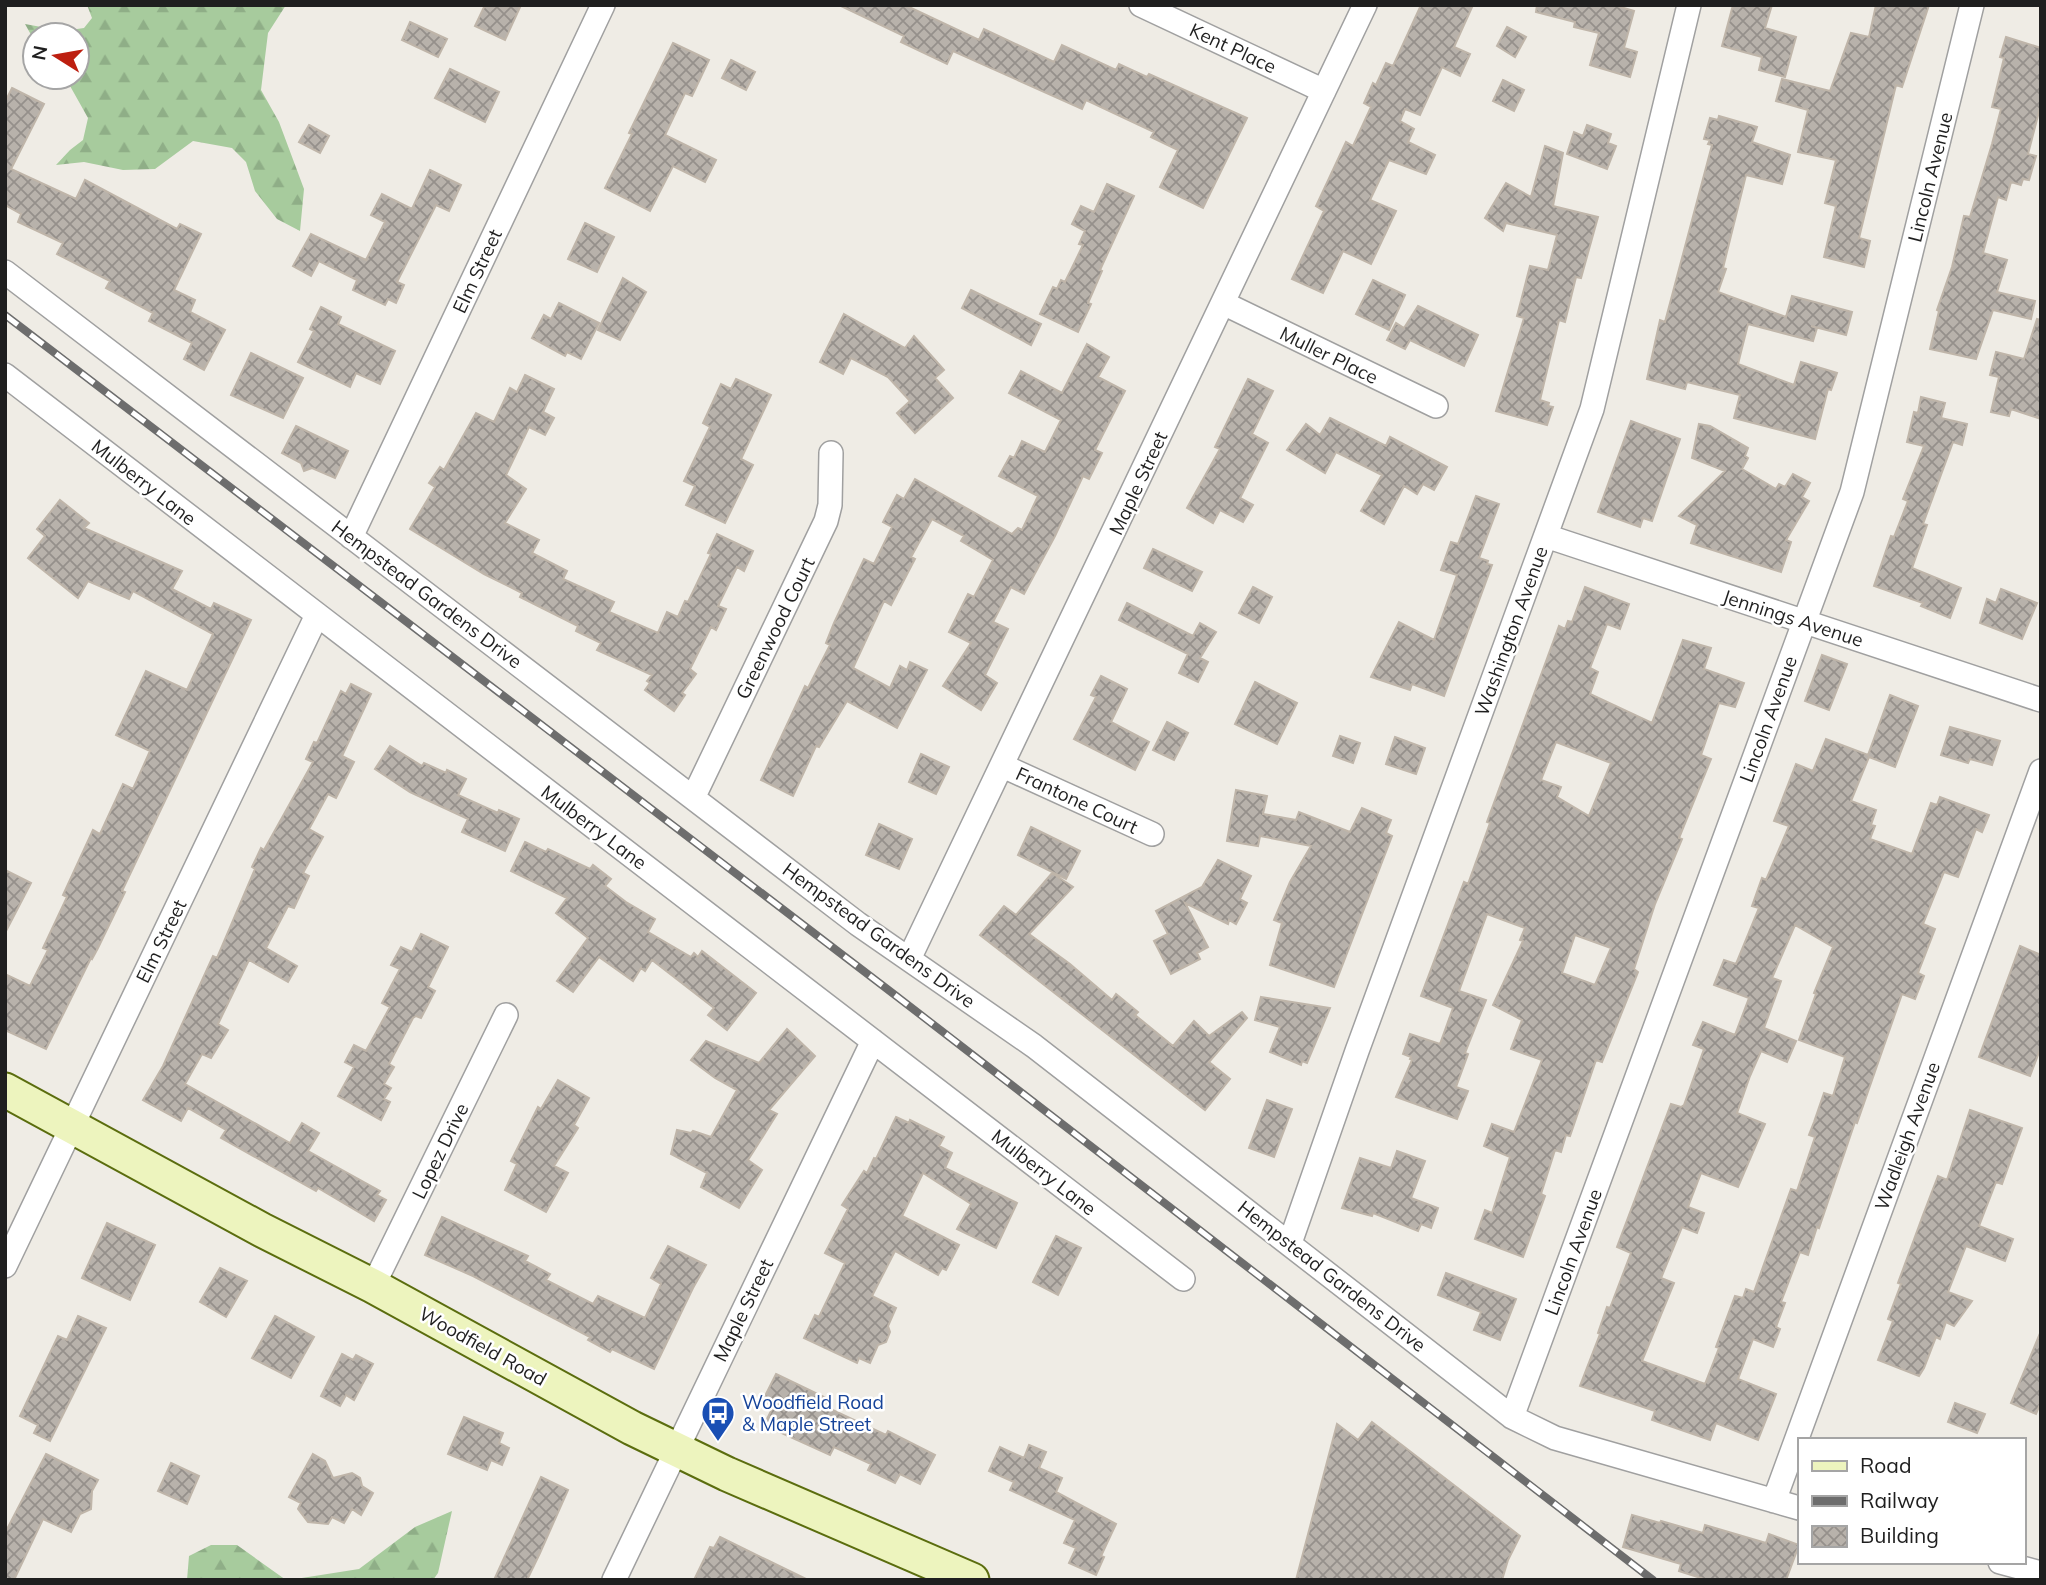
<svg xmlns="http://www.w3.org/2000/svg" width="2046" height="1585" font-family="Mulish,sans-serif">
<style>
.forest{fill:url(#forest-firs)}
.building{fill:url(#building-cross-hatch);stroke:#bfb5a9;stroke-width:2;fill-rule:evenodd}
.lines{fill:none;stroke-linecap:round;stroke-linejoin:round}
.street-casing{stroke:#a0a0a0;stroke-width:26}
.secondary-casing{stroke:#5b6d0e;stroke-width:37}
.street{stroke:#fff;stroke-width:23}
.secondary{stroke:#edf4be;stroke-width:33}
.rail-casing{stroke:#6d6d6d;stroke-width:8}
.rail{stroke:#fff;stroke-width:5;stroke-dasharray:16;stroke-linecap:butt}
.labels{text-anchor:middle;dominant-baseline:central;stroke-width:5;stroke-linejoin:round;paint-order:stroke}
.street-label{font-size:19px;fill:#1f1f1f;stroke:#fff}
.transit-label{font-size:19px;fill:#164399;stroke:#fff;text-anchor:start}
</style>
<defs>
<pattern id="forest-firs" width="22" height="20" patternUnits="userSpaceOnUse" patternTransform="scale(1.75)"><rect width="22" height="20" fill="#a7cb9d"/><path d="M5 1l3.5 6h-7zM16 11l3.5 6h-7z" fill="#8fae87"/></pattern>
<pattern id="building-cross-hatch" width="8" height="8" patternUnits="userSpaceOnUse" patternTransform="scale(1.75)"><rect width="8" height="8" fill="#b8b2ab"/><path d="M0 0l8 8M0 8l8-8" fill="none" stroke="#95908b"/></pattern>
</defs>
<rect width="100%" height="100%" fill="#efece5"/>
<path class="forest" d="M87 5H286L268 33 261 90 279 122 304 189 300 231 277 219 255 191 246 162 232 148 193 141 155 169 123 170 84 162 56 165 70 150 83 140 88 118 65 77H77V35H35V42L25 24 63 31 84 28 92 18Z
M452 1511 438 1573 433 1580H289L359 1569 415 1527Z
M211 1545H237L286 1580H187L189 1556Z"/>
<path class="building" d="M485 5H521L505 40 475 26Z
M839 5H905L979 40 984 29 1054 62 1062 45 1116 70 1119 64 1147 77 1149 74 1247 118 1203 208 1160 187 1178 150 1151 137 1154 132 1086 100 1082 109 953 51 947 64 901 42 904 36Z
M1421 5H1473L1454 47 1470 54 1460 76 1442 67 1420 115 1405 109 1400 121 1414 129 1408 142 1435 155 1426 174 1389 160 1370 200 1396 211 1371 264 1343 251 1323 293 1292 279 1324 211 1316 206 1346 142 1353 146 1371 107 1364 103 1373 83 1376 85 1386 63 1393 66Z
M1537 5H1614L1634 11 1624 48 1637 52 1630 77 1590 65 1599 33 1574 27 1575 22 1536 12Z
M1733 5H1772L1765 28 1796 37 1785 77 1759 70 1762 57 1722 46Z
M1876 5H1929L1902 87 1896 85 1859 238 1870 241 1864 267 1824 257 1836 206 1825 203 1836 160 1798 152 1808 110 1776 101 1782 79 1830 91 1851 33 1869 37Z
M410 22 447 39 438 57 402 40Z
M1507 27 1526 37 1515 57 1497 46Z
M2006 37 2041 48V104L2028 154 2036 156 2029 180 2023 179 2021 185 2011 182 2006 200 1998 197 1983 253 2007 260 1997 292 2035 301 2031 319 1993 310 1976 359 1930 349 1939 311 1937 310 1952 267 1964 216 1970 217 1992 144 2001 109 1992 107 2004 58 2000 57Z
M673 43 709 60 692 96 685 93 665 135 716 160 705 182 673 166 650 211 605 188 632 134 629 133Z
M731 60 755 72 746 90 722 78Z
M450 69 499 92 485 122 435 98Z
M1503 80 1524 90 1514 111 1493 101Z
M12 88 44 104 11 169 76 199 85 180 177 229 180 224 201 234 174 290 195 300 190 312 225 330 204 370 184 359 192 343 149 321 153 313 106 288 110 281 57 254 63 243 18 222 21 214 5 205V102Z
M1719 116 1757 127 1752 142 1790 155 1782 184 1746 175 1723 268 1726 269 1718 292 1786 317 1792 296 1852 312 1846 335 1811 326 1817 328 1813 341 1748 324 1738 364 1794 385 1801 362 1837 373 1831 390 1828 389 1815 439 1734 418 1740 395 1687 382 1685 389 1647 379 1660 320 1665 322 1712 145 1708 144 1710 140 1704 139 1710 118 1718 120Z
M309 125 329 136 320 153 299 142Z
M1587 125 1611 134 1608 143 1616 146 1607 169 1567 154 1574 132 1583 136Z
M1545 146 1563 153 1553 206 1598 217 1581 278 1576 277 1565 322 1559 320 1540 400 1549 403 1548 406 1553 407 1547 425 1496 411 1524 318 1517 316 1530 266 1548 270 1557 235 1506 223 1503 231 1485 218 1506 183 1531 197Z
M430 170 461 185 449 211 436 205 397 282 404 285 396 303 388 299 385 305 353 290 357 280 319 261 311 276 293 266 311 234 366 260 385 222 371 215 382 194 412 209Z
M1107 184 1134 196 1100 270 1102 271 1088 303 1091 304 1078 332 1040 314 1053 287 1057 289 1061 280 1065 282 1083 245 1079 244 1085 231 1072 224 1081 206 1094 212Z
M585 223 614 237 597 272 568 259Z
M623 278 646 292 620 340 598 330Z
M1373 280 1405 295 1389 330 1356 314Z
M971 290 1041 324 1031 345 962 308Z
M559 303 599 323 581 359 567 352 565 356 532 338 544 315 551 319Z
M1418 306 1478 335 1464 366 1410 340 1405 349 1387 340 1396 323 1404 328Z
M321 307 341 317 338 324 395 351 380 384 356 373 350 387 298 362 314 331 310 329Z
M844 314 905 348 914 336 944 370 935 378 953 398 915 433 897 413 910 401 888 377 851 358 843 374 820 362Z
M2037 319 2041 320V419L2011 409 2009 416 1991 412 1999 377 1990 375 1996 352 2024 359Z
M1087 344 1109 357 1098 377 1125 391 1095 450 1102 453 1089 479 1083 476 1055 536 1024 594 1011 587 993 622 1008 629 985 675 997 683 981 710 943 686 971 643 949 632 968 594 974 597 993 560 961 541 964 536 932 519 911 557 915 559 891 605 884 601 853 668 890 688 900 666 907 670 910 662 927 670 897 728 847 701 819 747 816 746 793 796 761 780 805 686 808 688 830 645 826 643 834 623 864 559 874 564 892 527 883 522 897 495 904 499 915 479 1012 534 1018 528 1022 530 1038 496 999 476 1010 456 1014 458 1022 441 1045 452 1061 420 1009 393 1021 371 1062 393Z
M251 353 303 378 283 418 231 395Z
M525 375 554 389 543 412 554 418 545 435 529 427 506 475 526 489 505 523 539 540 532 553 567 571 563 579 614 602 609 612 658 633 667 612 678 617 685 601 688 602 711 554 708 553 717 534 753 551 744 571 737 567 718 606 726 609 716 630 711 627 690 669 696 674 682 693 685 695 674 711 645 690 650 683 647 681 652 675 597 650 601 643 576 631 578 626 520 597 522 593 484 574 410 529 435 487 429 483 440 467 444 470 476 413 494 422 510 388 517 392Z
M736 379 771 395 741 459 753 465 725 523 686 505 695 486 684 481 710 427 703 423 721 384 731 389Z
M1248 379 1273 391 1252 434 1268 443 1240 498 1253 505 1243 522 1220 510 1213 523 1187 508 1220 449 1215 447Z
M1921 397 1945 403 1941 418 1967 424 1962 445 1953 442 1923 524 1927 525 1912 568 1961 588 1950 618 1921 606 1923 603 1874 586 1891 536 1894 537 1908 501 1903 499 1924 446 1907 442 1914 412 1918 413Z
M1330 418 1386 446 1390 437 1447 467 1434 490 1423 484 1417 494 1404 486 1384 524 1361 511 1382 475 1336 452 1325 473 1287 450 1306 424 1320 435Z
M1631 421 1680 439 1652 521 1643 518 1640 527 1598 512Z
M1699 424 1710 426 1748 448 1745 456 1748 458 1742 469 1776 489 1779 484 1785 487 1793 474 1810 483 1802 497 1809 501 1786 540 1791 542 1781 572 1691 543 1697 525 1679 516 1725 471 1692 458Z
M296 426 348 451 335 478 312 468 304 471 301 463 282 453Z
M1476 496 1499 504 1479 558 1488 561 1487 564 1492 565 1444 696 1412 684 1410 690 1371 677 1399 622 1434 640 1457 575 1441 570 1451 542 1458 544Z
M60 500 89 523 84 528 182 571 172 589 211 609 214 603 251 620 122 891 125 892 98 948 92 959 91 958 46 1049 5 1030V974L30 986 48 950 43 948 67 897 63 895 93 830 100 834 123 784 133 789 150 751 116 735 146 671 187 690 213 634 133 591 129 599 88 581 78 598 28 558 45 536 37 529Z
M1153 549 1202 572 1192 591 1144 568Z
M1253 587 1272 597 1259 623 1239 613Z
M1585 587 1629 604 1620 629 1607 624 1590 668 1598 672 1590 694 1652 723 1683 640 1711 648 1704 669 1744 683 1735 707 1719 703 1701 755 1711 759 1679 838 1682 839 1655 904 1634 969 1638 972 1602 1062 1596 1060 1570 1136 1566 1135 1561 1152 1555 1150 1541 1194 1545 1196 1523 1257 1475 1239 1485 1210 1492 1213 1510 1157 1484 1146 1492 1124 1514 1132 1542 1060 1511 1049 1522 1020 1493 1005 1523 941 1520 940 1525 928 1487 914 1459 991 1486 1000 1465 1053 1468 1054 1456 1087 1468 1091 1457 1119 1396 1097 1412 1060 1410 1059 1411 1057 1403 1054 1410 1034 1440 1044 1453 1008 1421 996 1464 882 1468 884 1490 823 1487 822 1559 626 1565 629 1568 621 1572 622ZM1556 742 1611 763 1589 816 1557 797 1561 787 1541 780ZM1575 935 1611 948 1595 985 1562 973Z
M2001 589 2037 603 2022 639 1980 623 1987 599 1996 603Z
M1127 603 1193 636 1200 623 1216 632 1200 658 1208 662 1198 682 1179 673 1188 654 1119 620Z
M1822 655 1847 664 1829 710 1805 701Z
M1101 676 1127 689 1111 722 1149 742 1135 770 1074 739 1096 697 1091 695Z
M1255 682 1297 703 1277 744 1235 724Z
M351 684 371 694 342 756 354 762 336 798 328 794 309 829 323 837 303 873 309 876 294 908 288 906 266 948 297 966 288 982 249 960 218 1024 228 1030 211 1058 202 1054 185 1084 290 1143 302 1123 319 1133 308 1151 380 1191 377 1195 386 1200 374 1221 318 1188 316 1191 221 1138 226 1130 188 1108 181 1121 143 1100 163 1066 213 956 217 958 255 869 252 867 261 848 264 850 313 762 306 759 314 742 317 743 341 691 346 694Z
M1890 695 1918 706 1895 767 1869 757 1851 801 1876 810 1871 825 1875 826 1870 839 1912 854 1931 803 1937 805 1940 797 1989 815 1982 832 1976 829 1958 877 1944 872 1923 924 1935 929 1918 973 1924 976 1915 999 1902 994 1857 1123 1855 1122 1819 1228 1817 1227 1808 1255 1800 1252 1781 1302 1785 1303 1776 1327 1780 1329 1773 1347 1753 1339 1738 1379 1776 1394 1758 1440 1716 1423 1710 1440 1652 1420 1655 1411 1580 1386 1600 1334 1598 1333 1607 1307 1610 1308 1631 1253 1617 1247 1671 1104 1681 1107 1684 1105 1704 1049 1693 1045 1703 1022 1735 1035 1749 998 1714 985 1724 960 1736 964 1759 908 1752 906 1762 878 1766 880 1789 826 1774 821 1796 764 1813 771 1826 739 1868 755ZM1795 925 1833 947 1814 993 1816 994 1799 1040 1845 1057 1833 1096 1824 1093 1814 1122 1809 1135 1815 1137 1797 1191 1791 1189 1754 1292 1746 1289 1743 1298 1735 1296 1716 1347 1719 1348 1705 1384 1642 1361 1674 1283 1661 1278 1682 1227 1697 1233 1704 1213 1688 1207 1701 1173 1738 1187 1765 1124 1737 1113 1750 1076 1761 1051 1787 1062 1796 1041 1764 1028 1781 981 1772 978Z
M1167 722 1188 733 1174 760 1153 750Z
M1950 727 2000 741 1992 765 1970 759 1968 763 1941 755Z
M1340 736 1360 743 1353 763 1333 756Z
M1395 737 1425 748 1416 774 1386 764Z
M390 746 422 766 424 763 446 773 447 770 466 779 458 795 498 813 499 810 519 819 505 851 462 832 468 819 410 792 375 769Z
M921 754 949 767 936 794 909 782Z
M1236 790 1267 796 1263 814 1296 820 1299 812 1350 832 1362 808 1391 820 1386 833 1392 836 1334 987 1270 965 1282 923 1274 920 1290 882 1311 846 1260 836 1258 846 1227 841Z
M879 824 912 839 899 869 866 855Z
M1031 827 1080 851 1066 879 1018 855Z
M525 842 546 852 548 849 590 869 593 865 611 879 605 886 626 902 655 919 648 932 691 957 694 953 698 957 702 951 756 993 727 1030 708 1015 714 1008 652 960 645 971 641 968 633 981 599 957 573 992 557 981 588 938 556 913 567 898 511 871Z
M1218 860 1251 876 1240 899 1247 903 1236 924 1229 920 1228 924 1185 903 1208 947 1197 953 1200 959 1171 974 1154 941 1168 934 1156 911 1202 887Z
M5 870 31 883 5 933Z
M1052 873 1073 887 1029 934 1070 964 1112 1000 1116 994 1138 1012 1135 1015 1173 1046 1194 1021 1209 1036 1242 1012 1247 1018 1209 1062 1230 1079 1205 1110 980 935 1004 906 1016 915Z
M421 934 448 947 428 987 435 991 421 1018 416 1016 413 1018 389 1064 394 1067 384 1084 391 1088 384 1099 390 1102 381 1120 338 1096 354 1067 345 1062 354 1045 366 1051 390 1007 382 1003 400 969 391 965 401 947 412 952Z
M2020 946 2041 955V1047L2030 1076 1979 1057Z
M1261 997 1330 1008 1307 1063 1302 1061 1301 1065 1270 1052 1280 1027 1255 1020Z
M787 1029 815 1056 769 1110 777 1114 748 1160 762 1170 739 1208 701 1187 707 1173 671 1154 677 1130 691 1133 693 1131 711 1137 737 1090 715 1078 691 1060 706 1041 759 1063Z
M558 1080 589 1098 574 1125 578 1128 554 1166 568 1173 546 1212 505 1190 517 1164 511 1161 538 1107 541 1109Z
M1267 1100 1292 1109 1274 1157 1249 1148Z
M1970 1110 2022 1128 2002 1184 1996 1182 1979 1226 2013 1239 2005 1261 1966 1246 1948 1292 1972 1301 1954 1326 1946 1322 1940 1339 1936 1337 1924 1368 1919 1376 1878 1360 1893 1321 1888 1319 1901 1284 1898 1283 1923 1215 1938 1176 1947 1180Z
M896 1117 909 1123 910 1120 944 1137 939 1146 952 1153 945 1168 1017 1203 996 1248 957 1229 971 1204 923 1173 902 1216 959 1245 946 1270 942 1268 938 1275 895 1251 872 1296 896 1308 888 1326 890 1332 886 1342 878 1345 870 1363 859 1358 857 1363 804 1338 815 1315 819 1317 845 1263 825 1253 848 1209 842 1205 864 1171 867 1173 874 1158 876 1159Z
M1397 1151 1425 1161 1411 1198 1438 1208 1431 1228 1421 1224 1418 1231 1373 1213 1372 1216 1342 1208 1360 1158 1391 1168Z
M442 1217 528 1256 525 1261 550 1274 546 1280 593 1304 598 1296 645 1318 661 1284 651 1278 668 1246 706 1265 693 1288 654 1369 612 1349 610 1352 588 1340 590 1337 473 1276 425 1255Z
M107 1223 155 1245 130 1300 82 1278Z
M1056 1236 1081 1248 1058 1295 1033 1282Z
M220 1268 247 1281 226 1317 200 1302Z
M1446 1273 1516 1299 1500 1340 1474 1330 1481 1312 1438 1295Z
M78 1316 106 1328 50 1441 34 1433 38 1425 20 1416 58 1336 67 1340Z
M275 1316 314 1337 291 1378 252 1358Z
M2041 1331V1402L2036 1414 2011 1403Z
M342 1354 353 1360 356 1355 373 1364 354 1400 346 1395 340 1406 321 1396Z
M776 1374 828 1399 824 1406 886 1435 888 1431 935 1455 920 1484 900 1474 895 1483 868 1470 871 1464 834 1447 830 1455 764 1425 774 1405 763 1400Z
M1955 1403 1985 1414 1977 1433 1948 1422Z
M464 1417 503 1433 499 1443 509 1448 502 1465 491 1460 487 1470 448 1454Z
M1372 1422 1520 1536 1508 1560 1502 1580H1296L1337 1424 1358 1440Z
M1029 1445 1046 1452 1039 1468 1062 1478 1056 1492 1116 1524 1101 1556 1104 1557 1096 1575 1069 1563 1076 1548 1064 1543 1075 1520 1010 1490 1014 1482 989 1471 1000 1447 1024 1458Z
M46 1454 98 1480 92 1491 91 1509 80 1514 71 1532 43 1519 14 1580H5V1533Z
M313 1454 325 1461 333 1478 352 1473 360 1478 362 1486 373 1493 361 1515 352 1509 344 1523 332 1517 328 1524 308 1522 298 1509 301 1503 289 1497Z
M171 1463 199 1476 187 1504 158 1491Z
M541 1477 568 1490 540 1553 527 1580H494Z
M1632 1515 1660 1523 1661 1521 1703 1533 1705 1525 1766 1543 1769 1534 1799 1545 1786 1580H1707L1679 1571 1681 1564 1623 1547Z
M720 1537 767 1560 808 1580H694L710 1547 714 1548Z"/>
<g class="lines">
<defs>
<path id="street" d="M1141 5 1324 91
M5 272 858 924 1034 1046 1512 1417 1555 1438 1799 1508
M1223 303 1436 406
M5 375 1183 1279
M1546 536 2041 700
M351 537 603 5
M1003 766 1152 834
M694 796 826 521 830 505 831 453
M909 959 1365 5
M1290 1243 1357 1051 1592 409 1689 5
M5 1266 317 615
M373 1286 506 1015
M1512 1417 1852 492 1972 5
M1774 1501 2041 771
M2000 1562 2041 1573
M614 1580 873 1041"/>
<path id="secondary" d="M5 1090 262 1230 373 1286 632 1428 727 1474 972 1580"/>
</defs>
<use href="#street" class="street-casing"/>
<use href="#secondary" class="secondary-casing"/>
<use href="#street" class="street"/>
<use href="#secondary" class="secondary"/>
<defs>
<path id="rail" d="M5 315 895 995 1653 1580"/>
</defs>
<use href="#rail" class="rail-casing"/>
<use href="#rail" class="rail"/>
</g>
<defs>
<symbol id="bus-pin" viewBox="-11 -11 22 30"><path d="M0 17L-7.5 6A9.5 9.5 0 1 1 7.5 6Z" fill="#1a4fb4" stroke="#fff"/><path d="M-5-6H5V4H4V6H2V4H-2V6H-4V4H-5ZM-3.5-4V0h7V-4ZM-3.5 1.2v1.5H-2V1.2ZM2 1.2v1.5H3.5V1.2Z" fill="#fff"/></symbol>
</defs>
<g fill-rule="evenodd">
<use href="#bus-pin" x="699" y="1394" width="38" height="52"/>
</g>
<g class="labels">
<g class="street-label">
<text transform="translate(1233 48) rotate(25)">Kent Place</text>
<text transform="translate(1930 177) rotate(-76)">Lincoln Avenue</text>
<text transform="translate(477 271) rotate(-65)">Elm Street</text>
<text transform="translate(1329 355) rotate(26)">Muller Place</text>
<text transform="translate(144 482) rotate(38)">Mulberry Lane</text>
<text transform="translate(1138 483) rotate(-65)">Maple Street</text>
<text transform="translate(427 594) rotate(37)">Hempstead Gardens Drive</text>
<text transform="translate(1793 618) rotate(18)">Jennings Avenue</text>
<text transform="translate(775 628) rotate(-64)">Greenwood Court</text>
<text transform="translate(1511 631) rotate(-70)">Washington Avenue</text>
<text transform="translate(1768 719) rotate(-70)">Lincoln Avenue</text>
<text transform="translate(1077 800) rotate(25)">Frantone Court</text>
<text transform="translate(594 827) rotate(37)">Mulberry Lane</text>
<text transform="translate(879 935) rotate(36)">Hempstead Gardens Drive</text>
<text transform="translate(161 941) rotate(-64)">Elm Street</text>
<text transform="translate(1907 1136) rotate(-70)">Wadleigh Avenue</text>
<text transform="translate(440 1151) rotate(-64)">Lopez Drive</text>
<text transform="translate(1044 1172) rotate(38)">Mulberry Lane</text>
<text transform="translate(1573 1252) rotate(-70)">Lincoln Avenue</text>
<text transform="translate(1332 1276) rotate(38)">Hempstead Gardens Drive</text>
<text transform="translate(743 1310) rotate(-64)">Maple Street</text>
<text transform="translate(483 1346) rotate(29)">Woodfield Road</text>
</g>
<g class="transit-label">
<text x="742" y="1402">Woodfield Road<tspan x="742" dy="22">&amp; Maple Street</tspan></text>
</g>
</g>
<rect width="2046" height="1585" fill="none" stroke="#1f1f1f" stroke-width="14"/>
<rect x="1798" y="1438" width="228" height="126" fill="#ffffff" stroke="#a5a5a5" stroke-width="2"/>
<rect x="1812" y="1461" width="35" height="10" fill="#edf4be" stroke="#a5a5a5" stroke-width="2"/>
<text x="1860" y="1473" font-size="21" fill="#1f1f1f">Road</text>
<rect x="1812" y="1496" width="35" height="10" fill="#6d6d6d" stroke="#a5a5a5" stroke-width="2"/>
<text x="1860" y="1508" font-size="21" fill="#1f1f1f">Railway</text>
<rect x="1812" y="1526" width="35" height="21" fill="url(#building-cross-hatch)" stroke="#a5a5a5" stroke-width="2"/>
<text x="1860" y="1543" font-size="21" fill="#1f1f1f">Building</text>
<g transform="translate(56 56) rotate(281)"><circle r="33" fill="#ffffff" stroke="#a5a5a5" stroke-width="2"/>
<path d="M0-5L12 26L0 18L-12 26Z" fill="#bd1f10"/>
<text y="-10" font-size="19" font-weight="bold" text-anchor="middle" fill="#1f1f1f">N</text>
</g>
</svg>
